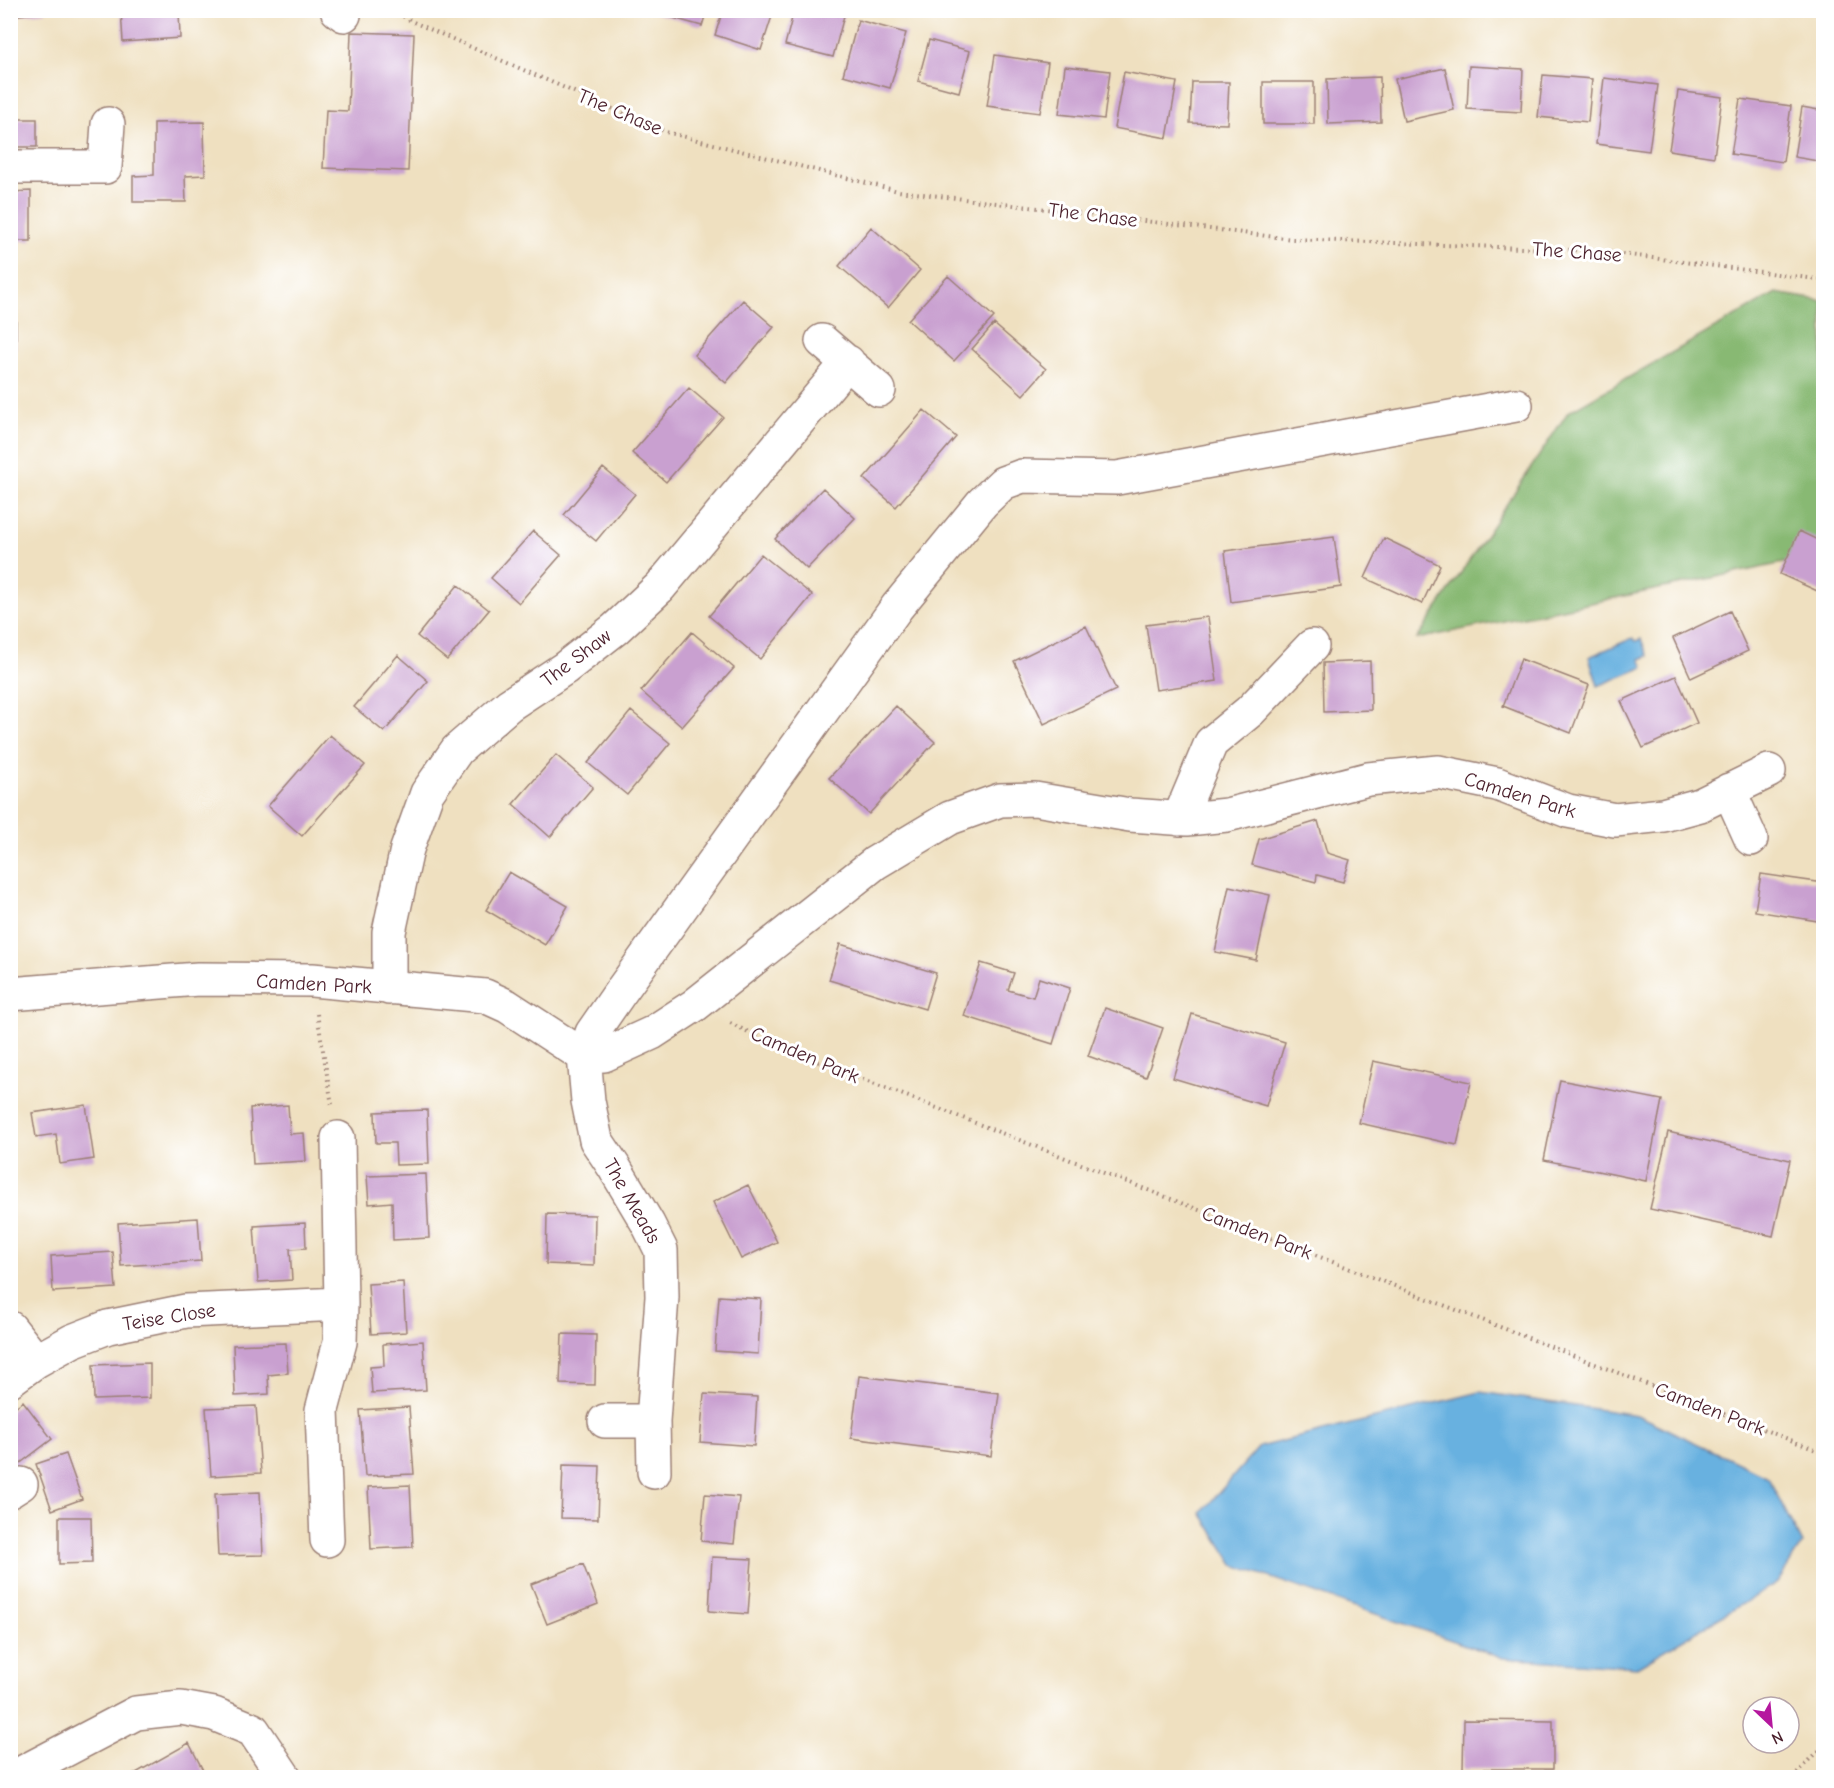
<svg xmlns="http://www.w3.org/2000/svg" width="1834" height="1788" font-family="'Comic Neue',sans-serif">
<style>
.forest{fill:#88b973;stroke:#696c4f;stroke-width:1.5}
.water{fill:#68b1e0;stroke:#596886;stroke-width:1.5}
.building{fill:#c9a0d0}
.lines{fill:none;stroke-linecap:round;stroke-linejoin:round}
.minor-casing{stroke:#9c8076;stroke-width:36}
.path{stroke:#9c8076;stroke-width:4;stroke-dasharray:1.5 4.5;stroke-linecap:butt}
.minor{stroke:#fff;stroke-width:33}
.labels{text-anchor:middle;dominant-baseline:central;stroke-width:6;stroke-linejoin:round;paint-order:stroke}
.street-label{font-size:20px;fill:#4a1f2b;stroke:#fff}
</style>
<rect width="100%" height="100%" fill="#fff"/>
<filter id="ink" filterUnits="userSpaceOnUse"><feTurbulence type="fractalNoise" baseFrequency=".0167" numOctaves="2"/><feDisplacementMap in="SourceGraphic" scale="12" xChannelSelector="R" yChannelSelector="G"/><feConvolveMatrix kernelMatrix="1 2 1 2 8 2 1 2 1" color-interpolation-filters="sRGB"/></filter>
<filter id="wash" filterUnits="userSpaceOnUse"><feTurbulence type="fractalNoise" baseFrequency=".008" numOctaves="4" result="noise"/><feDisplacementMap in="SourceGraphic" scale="24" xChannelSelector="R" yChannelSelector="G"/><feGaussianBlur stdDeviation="1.35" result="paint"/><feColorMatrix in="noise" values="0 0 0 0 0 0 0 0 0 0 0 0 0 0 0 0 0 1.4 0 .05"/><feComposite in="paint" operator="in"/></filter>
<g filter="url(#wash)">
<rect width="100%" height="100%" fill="#efe0c0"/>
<path class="forest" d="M1776 293 1823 301V566L1818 556 1417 639 1568 412Z"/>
<path class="water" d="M1633 638 1636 641 1641 639 1648 656 1640 659 1644 667 1598 686 1589 657Z
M1480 1392 1637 1415 1768 1477 1802 1544 1776 1584 1637 1667 1503 1658 1234 1565 1201 1513 1259 1447Z"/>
<g id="blocks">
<path class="building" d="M10 10H46V12L10 16Z
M121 10H179L180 38 123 42Z
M656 10H707L702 26 655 13Z
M723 10H774L761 50 715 35Z
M794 10 845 12 833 57 785 45Z
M858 20 906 33 890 88 843 75Z
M351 32 414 34 408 171 323 168 326 110 348 111Z
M929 40 970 51 959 92 918 81Z
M995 55 1048 63 1040 113 987 106Z
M1065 66 1110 71 1104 119 1059 114Z
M1469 66 1523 69 1521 112 1467 109Z
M1445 68 1454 110 1404 121 1395 79Z
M1124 72 1177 82 1167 138 1114 128Z
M1543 75 1592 79 1588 122 1538 117Z
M1380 77 1381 122 1328 124 1327 79Z
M1604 78 1658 85 1649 151 1596 144Z
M1192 82H1229L1227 124 1190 123Z
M1263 82H1314V124H1263Z
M1678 91 1722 97 1714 157 1669 150Z
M1740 99 1791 106 1783 162 1731 154Z
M1802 107 1824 111V162L1794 157Z
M10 119H37V147H10Z
M204 122 205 175 185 176 186 202H133V176L154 175V123Z
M31 191V241H10V192Z
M871 227 920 270 888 308 839 266Z
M948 276 994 317 954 361 908 320Z
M743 300 774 327 726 383 694 355Z
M10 303H16V349H10Z
M994 324 1046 369 1023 395 972 349Z
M689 388 723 417 666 482 632 453Z
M924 410 956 437 896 507 864 479Z
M603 468 635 494 596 541 564 515Z
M823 488 855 518 807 569 775 539Z
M533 531 561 555 519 603 491 578Z
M1799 531 1824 543V594L1780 574Z
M1334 537 1341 587 1231 602 1225 551Z
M1384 538 1440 565 1422 604 1365 578Z
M761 554 812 595 760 659 709 616Z
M458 585 489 610 447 660 417 636Z
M1730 611 1748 651 1691 678 1673 638Z
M1208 617 1217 681 1156 690 1146 625Z
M1086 626 1116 690 1044 724 1014 661Z
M692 632 734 668 682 727 641 691Z
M398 655 428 681 384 732 354 707Z
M1521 659 1589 685 1571 733 1503 706Z
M1370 661 1371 710 1324 712 1323 663Z
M1824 662V703H1822L1819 663Z
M1676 676 1697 723 1643 748 1621 701Z
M896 706 935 742 869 814 829 778Z
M631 711 670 743 627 795 588 763Z
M330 735 365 765 302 836 268 806Z
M556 755 593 787 550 837 513 804Z
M1318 821 1327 853 1350 860 1343 882 1317 875 1316 882 1252 865 1259 839Z
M509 872 568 906 545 945 486 910Z
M1761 874 1824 883V922L1755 911Z
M1229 886 1270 895 1256 960 1215 952Z
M840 944 936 973 925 1009 829 980Z
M981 963 1014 973 1008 990 1033 997 1039 978 1070 988 1053 1044 964 1016Z
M1105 1008 1163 1028 1146 1077 1088 1056Z
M1192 1014 1285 1042 1266 1106 1173 1078Z
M1373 1061 1471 1082 1457 1145 1359 1123Z
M1560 1080 1662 1100 1646 1181 1544 1160Z
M86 1105 94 1159 60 1164 56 1134 36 1137 32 1113Z
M288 1105 290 1134 304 1133 306 1161 253 1164 250 1108Z
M427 1110 429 1164 396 1165 395 1143H376L375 1112Z
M1668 1132 1790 1160 1773 1236 1650 1209Z
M426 1174 429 1238 393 1240 392 1202 369 1204 367 1176Z
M748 1185 777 1242 741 1259 713 1202Z
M547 1214 595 1215 594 1266 546 1264Z
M198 1218 201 1261 121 1266 118 1223Z
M305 1223 306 1248 290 1249 292 1280 258 1282 254 1226Z
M113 1252 116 1288 53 1292 51 1256Z
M403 1282 406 1332 371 1334 368 1284Z
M719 1296 761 1299 758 1354 715 1351Z
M562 1334 596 1335 595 1385 560 1384Z
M423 1341 426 1390 372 1393 370 1367 384 1366 383 1344Z
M286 1343 288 1373 268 1375 269 1394 235 1396 233 1345Z
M150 1363V1398L94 1400 93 1365Z
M859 1376 999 1393 991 1456 851 1438Z
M704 1394 757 1397 754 1446 700 1442Z
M23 1401 52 1439 10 1471V1411Z
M256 1406 261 1473 211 1476 206 1408Z
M409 1407 414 1474 365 1476 360 1410Z
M66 1454 82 1499 52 1510 36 1464Z
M563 1465 600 1466 598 1519 561 1518Z
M410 1485 413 1547 371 1549 368 1487Z
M260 1492 263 1555 218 1556 215 1494Z
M705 1494 739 1497 734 1544 701 1541Z
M59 1517H91L92 1563 59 1564Z
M712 1557 752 1559 748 1614 709 1611Z
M583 1564 598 1604 547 1624 531 1584Z
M1464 1720 1553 1721V1769H1463Z
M189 1743 207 1778H127Z"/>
</g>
</g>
<g filter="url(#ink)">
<use href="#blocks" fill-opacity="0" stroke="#9c8076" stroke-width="1.5"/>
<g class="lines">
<defs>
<path id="minor" d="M337 10 344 15
M10 167H105L108 124
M822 341 879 390
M1729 790 1751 839
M1179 819 1211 743 1250 711 1312 646
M389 988V932L407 849 427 793 457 750 509 705 565 668 615 629 660 587 848 362
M10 994 198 979 312 980 485 996 507 1006 584 1056 604 1055 652 1033 695 1005 875 863 950 818 1000 800 1035 799 1130 815 1187 819 1227 815 1368 779 1438 772 1497 784 1568 811 1615 820 1663 815 1700 805 1769 771
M10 1328 36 1361
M10 1380 36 1361 72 1341 108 1327 186 1311 341 1304
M605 1421H653
M654 1472 653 1421 662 1297 661 1250 648 1224 614 1167 596 1140 588 1101 584 1056 592 1033 619 994 897 607 982 503 1003 483 1022 476 1117 478 1516 405
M10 1491 21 1484
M327 1540 322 1410 340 1342 341 1304 338 1138
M12 1778 136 1713 181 1708 214 1714 253 1730 285 1778"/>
</defs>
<use href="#minor" class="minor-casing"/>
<path class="path" d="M393 10 411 21 666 132 898 191 1292 239 1598 251 1824 280
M317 1014 332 1105
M730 1023 775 1045 1824 1453
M1793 1778 1824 1745"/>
<use href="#minor" class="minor"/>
</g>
</g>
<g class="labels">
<g class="street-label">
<text transform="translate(620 112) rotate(23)">The Chase</text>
<text transform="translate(1093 215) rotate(7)">The Chase</text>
<text transform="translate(1577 252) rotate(4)">The Chase</text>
<text transform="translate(576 658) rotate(-37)">The Shaw</text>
<text transform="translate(1520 795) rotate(17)">Camden Park</text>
<text transform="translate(314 984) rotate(3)">Camden Park</text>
<text transform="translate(805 1055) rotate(23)">Camden Park</text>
<text transform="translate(632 1201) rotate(60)">The Meads</text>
<text transform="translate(1257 1233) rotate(21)">Camden Park</text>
<text transform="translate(169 1317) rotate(-9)">Teise Close</text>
<text transform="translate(1710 1409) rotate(21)">Camden Park</text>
</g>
</g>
<rect width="1834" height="1788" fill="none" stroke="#fff" stroke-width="36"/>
<g transform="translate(1771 1725) rotate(154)"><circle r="28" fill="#ffffff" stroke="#b7a5aa" stroke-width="1.5"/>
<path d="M0-4.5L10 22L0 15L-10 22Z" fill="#b5179e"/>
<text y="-9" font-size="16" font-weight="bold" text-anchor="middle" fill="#4a1f2b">N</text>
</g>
</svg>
